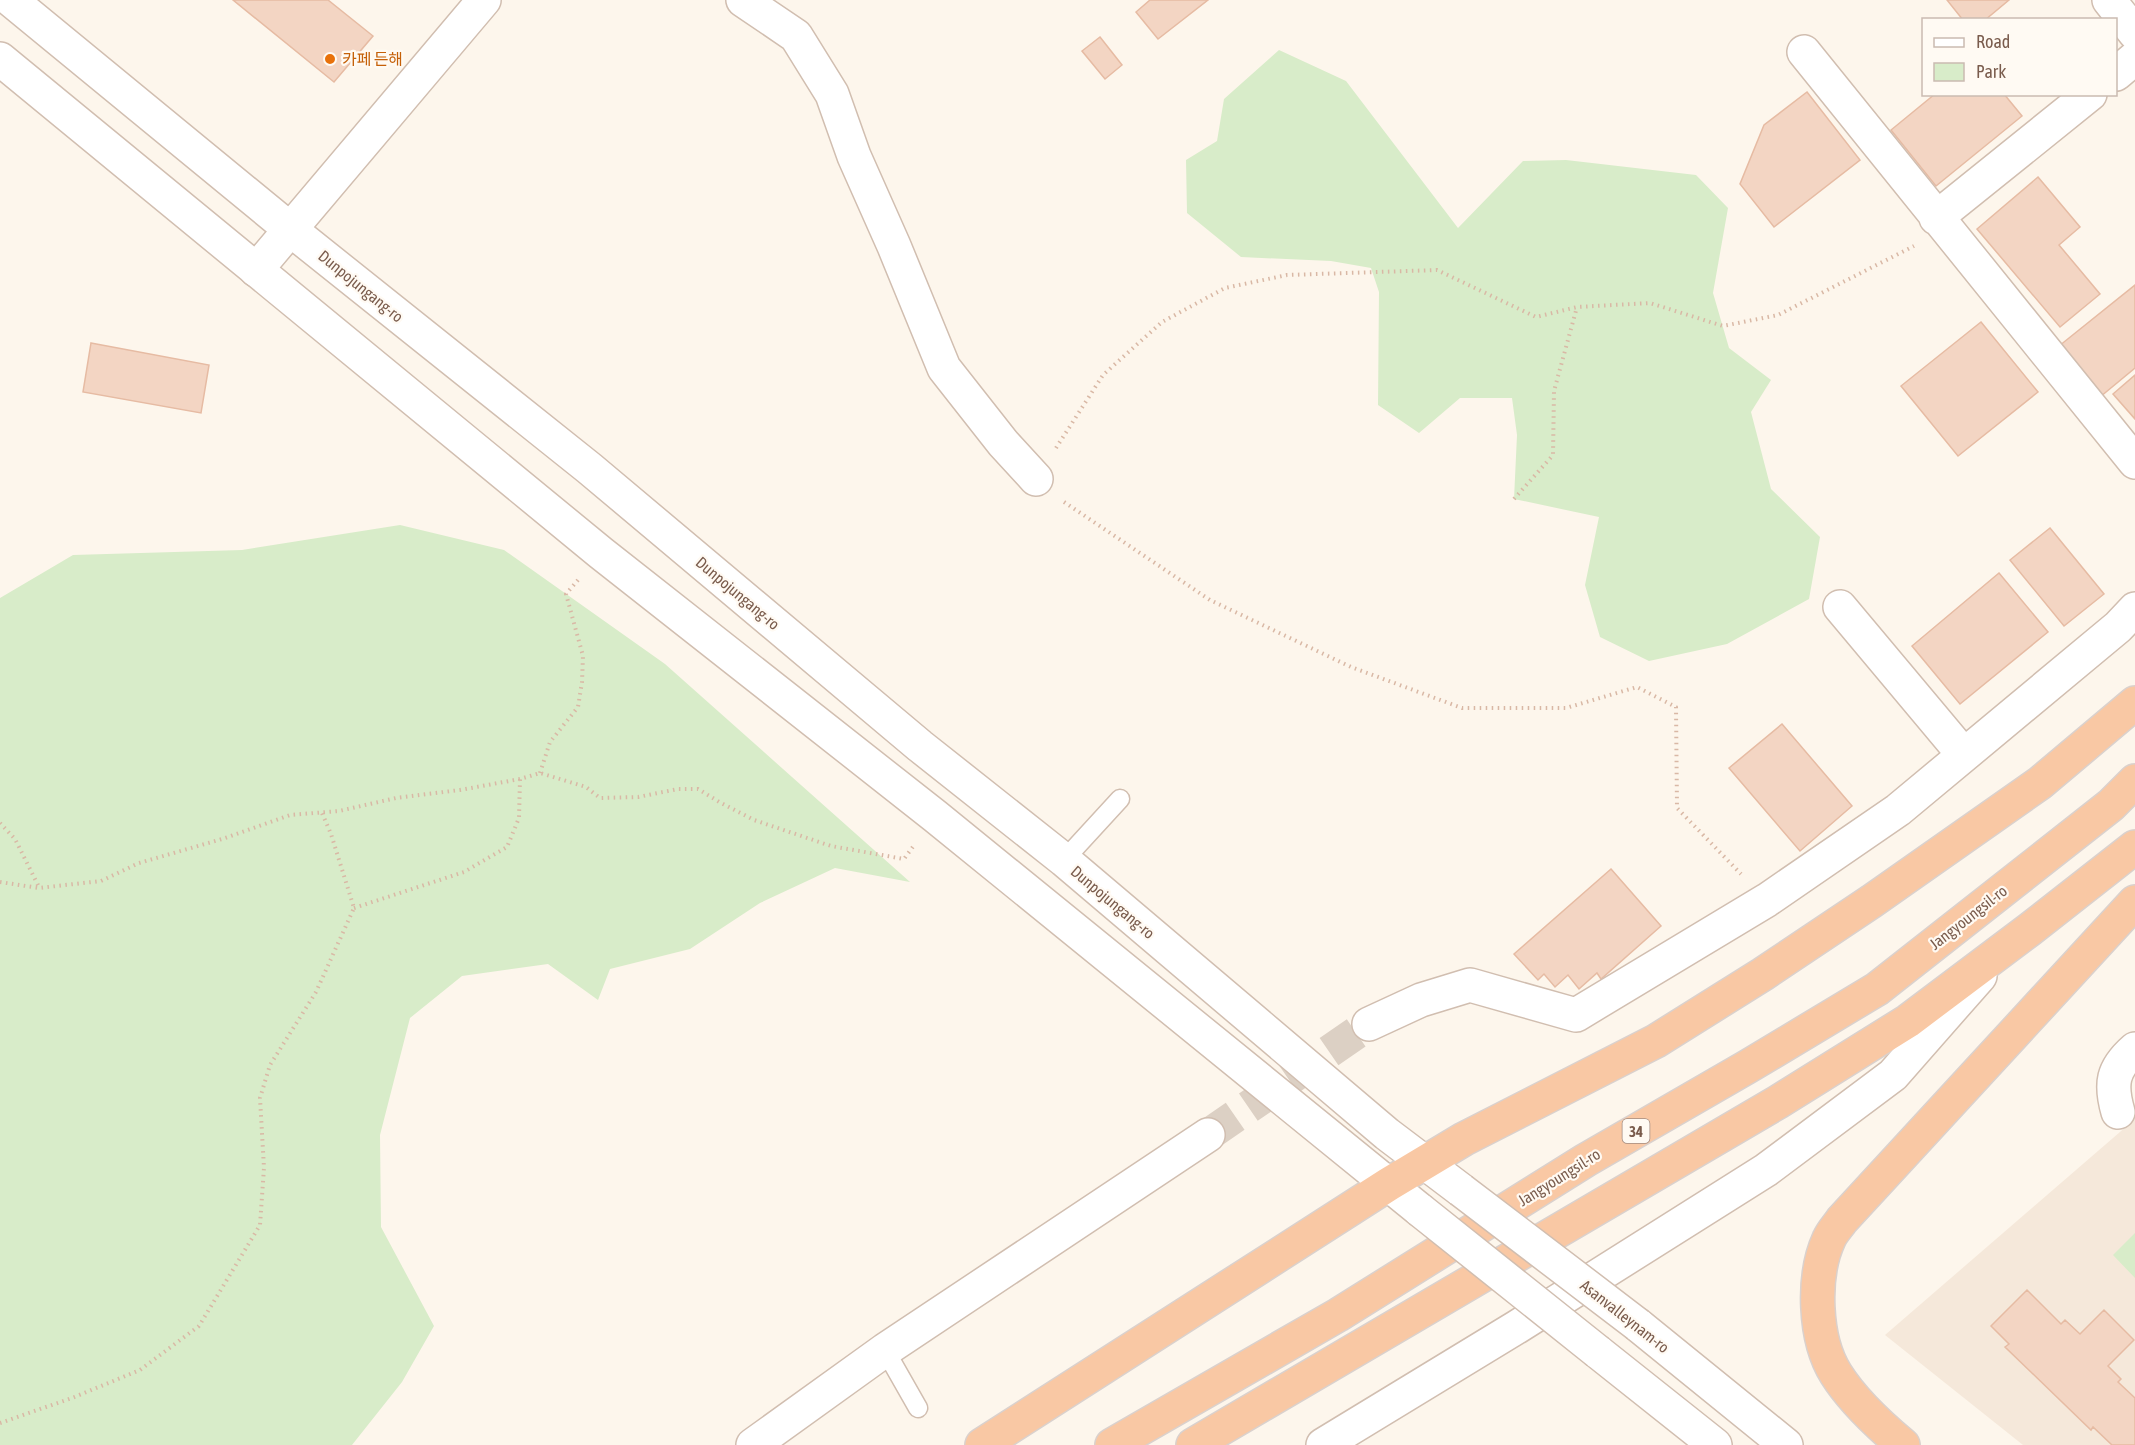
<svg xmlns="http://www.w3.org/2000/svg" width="2135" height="1445" font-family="'Asap Condensed','Noto Sans KR',sans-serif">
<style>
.residential{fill:#f5e8da}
.green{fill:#d8ecc9}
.building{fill:#f3d5c3;stroke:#e6bba3;stroke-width:1.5}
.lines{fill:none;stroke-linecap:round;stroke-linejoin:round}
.minor-tunnel{stroke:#dcd0c4;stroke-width:33;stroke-dasharray:33 16;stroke-linecap:butt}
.service-casing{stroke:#d1beb0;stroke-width:21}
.minor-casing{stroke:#d1beb0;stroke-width:36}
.tertiary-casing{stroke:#d1beb0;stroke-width:36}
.trunk-casing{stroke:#dad1cd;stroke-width:36}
.path{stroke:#d9b8a5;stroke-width:4;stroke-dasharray:1.5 4.5;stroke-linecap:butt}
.service{stroke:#fff;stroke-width:18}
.minor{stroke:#fff;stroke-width:33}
.tertiary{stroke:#fff;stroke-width:33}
.trunk{stroke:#f9c8a4;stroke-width:33}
.tertiary-bridge-casing{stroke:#d1beb0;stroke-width:36;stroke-linecap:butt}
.tertiary-bridge{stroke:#fff;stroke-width:33}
.food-dot{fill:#e8710a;stroke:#fffaf3;stroke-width:2}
.labels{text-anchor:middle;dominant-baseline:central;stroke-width:4.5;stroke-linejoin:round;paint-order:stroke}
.shield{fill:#fffaf3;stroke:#a28b7f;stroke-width:1.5}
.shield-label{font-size:15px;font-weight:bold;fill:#7a5c4d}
.food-label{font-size:16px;fill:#c56008;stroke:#fffaf3;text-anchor:start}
.street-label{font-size:16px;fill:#7a5c4d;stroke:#fffaf3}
</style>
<rect width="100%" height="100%" fill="#fdf6ec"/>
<path class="residential" d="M2135 1119V1445H2023L1885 1335Z"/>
<path class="green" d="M1279 50 1346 81 1458 228 1523 161 1566 160 1696 175 1728 208 1713 293 1729 348 1771 380 1751 412 1771 489 1820 537 1809 599 1727 644 1649 661 1600 637 1585 585 1599 517 1514 499 1517 435 1512 398H1460L1419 433 1378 405 1379 292 1371 268 1331 261 1241 257 1187 213 1186 160 1217 141 1224 99Z
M400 525 504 550 665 664 910 882 835 868 760 903 690 949 610 969 598 1000 548 964 462 976 410 1018 380 1135 381 1227 434 1326 402 1382 352 1445H0V598L73 555 242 550Z
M2135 1233V1278L2113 1255Z"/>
<path class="building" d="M233 0H328L373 36 334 82Z
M1150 0H1208L1158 39 1136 12Z
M1947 0H2009L1985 20H1963Z
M1100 37 1122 65 1105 79 1082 51Z
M1807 92 1860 160 1774 227 1740 184 1764 125Z
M1935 94H2004L2022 116 1936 186 1891 130Z
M2038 177 2080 227 2059 245 2100 294 2060 327 1977 229Z
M2135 285V368L2100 397 2059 346Z
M1981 322 2038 392 1958 456 1901 386Z
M91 343 209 365 201 413 83 392Z
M2135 375V419L2113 394Z
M2050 528 2104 594 2064 626 2010 560Z
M1999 573 2048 632 1960 704 1912 646Z
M1782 724 1852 806 1800 851 1729 768Z
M1611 869 1661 926 1601 979 1597 973 1579 989 1568 975 1555 987 1544 974 1538 980 1514 954Z
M2027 1290 2061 1324 2065 1320 2080 1334 2104 1310 2134 1340 2108 1366 2121 1379 2118 1382 2135 1398V1445H2112L2093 1427 2091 1430 2005 1347 2009 1344 1991 1326Z"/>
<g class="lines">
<path class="minor-tunnel" d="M1208 1135 1369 1024"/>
<defs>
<path id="service" d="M1064 860 1120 799
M885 1350 918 1408"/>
<path id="minor" d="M743 0 796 36 832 94 854 156 894 246 944 368 1003 443 1036 479
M2109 0 2135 33
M1804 52 2135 462
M2116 74 2135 58
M1936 218 2090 94
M256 270 484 0
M1840 607 1964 755
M1369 1024 1421 1000 1470 985 1576 1015 1767 900 1898 810 2118 627 2135 609
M753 1445 885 1350 1208 1135
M1323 1445 1517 1327 1766 1170 1893 1075 1980 976"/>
<path id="tertiary" d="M11 0 291 230 589 468 920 746 1064 860 1387 1134 1461 1190
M0 59 601 553 935 816 1420 1210
M2118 1112C2110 1084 2112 1069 2135 1049
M1638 1325 1786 1445
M1598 1352 1715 1445"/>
<path id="trunk" d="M982 1445 1389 1184 1464 1139 1656 1041 1763 974 1872 901 2040 783 2135 703
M1112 1445 1338 1315 1586 1160 1747 1067 1877 989 2111 805 2135 781
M1193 1445 1778 1102 1908 1021 2029 930 2135 847
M1903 1445C1879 1425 1853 1401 1836 1374 1814 1339 1812 1276 1829 1239 1832 1232 1838 1226 1842 1220L2135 902"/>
</defs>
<use href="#service" class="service-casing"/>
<use href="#minor" class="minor-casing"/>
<use href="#tertiary" class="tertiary-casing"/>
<use href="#trunk" class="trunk-casing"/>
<path class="path" d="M1056 448 1103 375 1162 322 1225 288 1287 275 1437 270 1536 317 1577 307 1650 303 1723 326 1778 315 1914 246
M1514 499 1553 455 1554 391 1577 307
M1064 502 1210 600 1351 667 1462 708H1566L1637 687 1676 707 1677 808 1741 874
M540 773 550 742 578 707 582 682 583 656 566 594 578 580
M0 823 15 839 39 887
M0 882 39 888 101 881 139 863 222 839 290 815 339 811 396 798 460 790 520 779 540 773 586 787 600 798 638 797 678 789H698L721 803 754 820 831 846 904 859 915 844
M354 908 464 872 507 847 519 818 520 779
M0 1423 72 1398 140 1370 199 1326 260 1225 264 1168 260 1098 270 1065 316 992 354 908 331 834 322 813"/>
<use href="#service" class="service"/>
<use href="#minor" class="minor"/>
<use href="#tertiary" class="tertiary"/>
<use href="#trunk" class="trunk"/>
<defs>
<path id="tertiary-bridge" d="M1461 1190 1638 1325
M1420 1210 1598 1352"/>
</defs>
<use href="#tertiary-bridge" class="tertiary-bridge-casing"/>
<use href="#tertiary-bridge" class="tertiary-bridge"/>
</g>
<circle class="food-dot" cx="330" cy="59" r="6"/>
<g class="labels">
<rect class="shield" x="1622.5" y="1119" width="27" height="24" rx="4.5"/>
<g class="shield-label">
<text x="1636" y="1131">34</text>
</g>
<g class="food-label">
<text x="342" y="59">카페 든해</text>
</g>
<g class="street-label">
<text transform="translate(361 286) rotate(39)">Dunpojungang-ro</text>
<text transform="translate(738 593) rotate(40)">Dunpojungang-ro</text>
<text transform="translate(1113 902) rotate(40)">Dunpojungang-ro</text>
<text transform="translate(1968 917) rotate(-38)">Jangyoungsil-ro</text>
<text transform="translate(1559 1177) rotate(-32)">Jangyoungsil-ro</text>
<text transform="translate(1625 1316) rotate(38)">Asanvalleynam-ro</text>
</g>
</g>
<rect x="1922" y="18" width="195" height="78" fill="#fffaf3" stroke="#cabbb1" stroke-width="1.5"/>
<rect x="1934" y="38" width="30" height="9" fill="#ffffff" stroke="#cabbb1" stroke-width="1.5"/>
<text x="1976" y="48" font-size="18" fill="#7a5c4d">Road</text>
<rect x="1934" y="63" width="30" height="18" fill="#d8ecc9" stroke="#cabbb1" stroke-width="1.5"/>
<text x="1976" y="78" font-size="18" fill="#7a5c4d">Park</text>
</svg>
